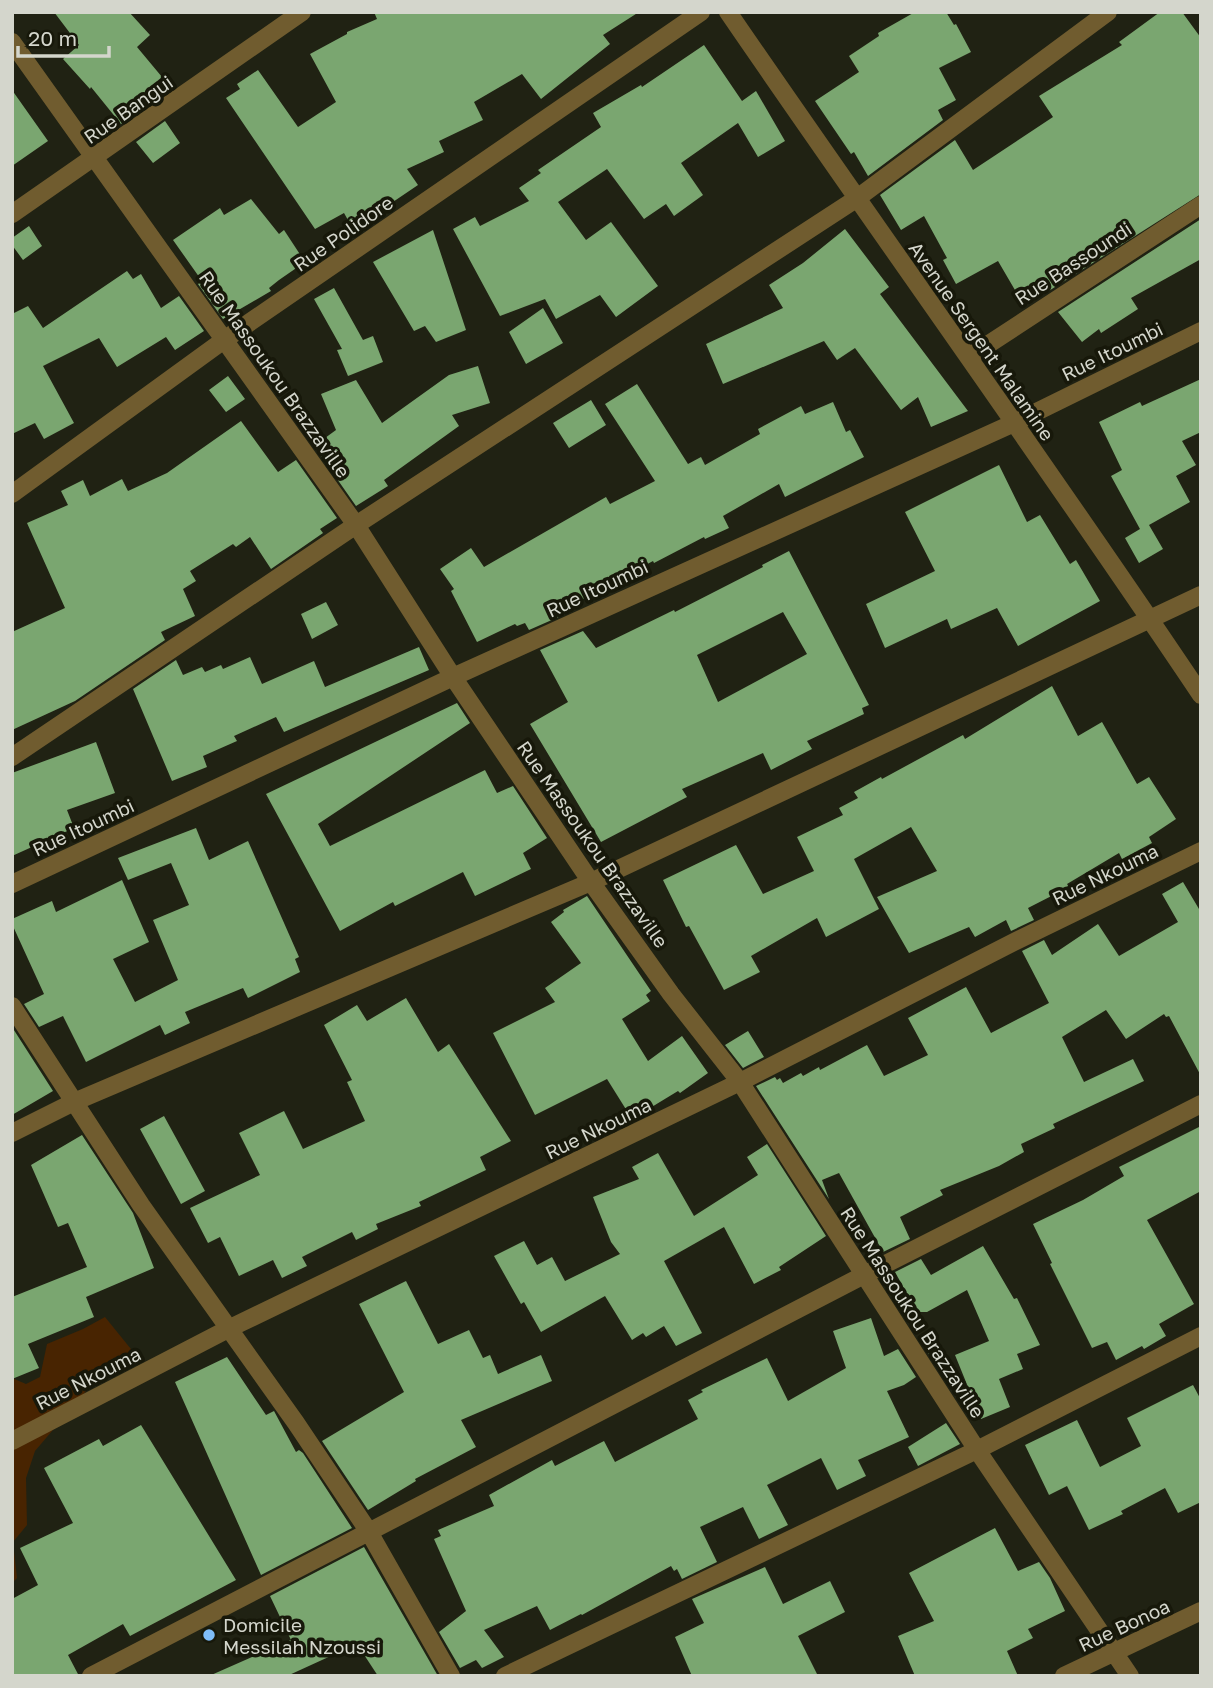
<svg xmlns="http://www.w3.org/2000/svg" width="1213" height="1688" font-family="'Golos Text',sans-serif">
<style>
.green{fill:#482401}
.building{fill:#7aa670;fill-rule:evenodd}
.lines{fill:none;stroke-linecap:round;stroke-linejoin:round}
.minor{stroke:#705c2f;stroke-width:18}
.poi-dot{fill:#7ebdf9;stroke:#17180a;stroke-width:2.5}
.labels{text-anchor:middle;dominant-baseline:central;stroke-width:7;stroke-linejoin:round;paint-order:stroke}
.street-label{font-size:19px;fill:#d4d6cc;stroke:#17180a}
.poi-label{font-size:19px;fill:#d4d6cc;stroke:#17180a;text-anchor:start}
</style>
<rect width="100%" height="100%" fill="#202213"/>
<path class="green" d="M105 1317 139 1359 87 1390 35 1451 26 1478 27 1525 13 1542 17 1578 12 1583V1378L26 1384 40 1377 47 1344 83 1329Z"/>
<path class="building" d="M54 12H129L150 35 137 47 162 77 156 82 165 93 121 124 91 87 90 89 63 59 79 45Z
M374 12H639L603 35 610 44 541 99 522 74 474 102 483 120 439 141 444 152 407 169 418 185 353 229 344 213 315 229 226 98 240 89 237 84 258 70 298 127 336 102 310 54 347 34V32L377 19Z
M915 12H946L954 25 956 24 971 52 939 68 956 100 938 110 943 120 868 176 854 152 851 154 815 101 859 72 849 56 879 36 878 33Z
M1160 12H1182L1201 38V194L1044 294 1041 291 1022 302 998 261 956 284 943 260 947 258 924 216 901 230 880 195 955 140 973 170 1053 117 1039 96 1122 45 1119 42Z
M704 45 742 101 756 91 785 141 758 157 738 123 681 163 703 195 674 216 666 204 644 219 607 169 558 202 586 240 611 222 658 286 616 317 600 295 556 319 545 299 500 316 453 229 475 217 480 226 529 201 519 188 541 173 538 170 601 127 593 113 641 85 642 87Z
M12 90 48 141 12 166Z
M165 121 180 143 153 163 136 142Z
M251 199 279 234 284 230 305 262 279 280 269 288 271 291 223 319 198 284 202 281 173 240 220 208 224 215Z
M1201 219V259L1131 298 1138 309 1101 333 1099 329 1082 342 1058 312Z
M29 226 42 246 23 260 12 245V238Z
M845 229 889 287 880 294 968 411 931 427 918 397 901 410 855 348 837 360 824 341 723 384 706 344 783 308 769 285 803 263Z
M433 230 466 330 436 342 425 326 414 331 373 262Z
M127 271 133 279 141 274 161 308 179 296 204 331 175 350 166 337 117 367 99 338 43 366 74 423 44 439 35 423 12 434V314L28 306 43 328Z
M334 288 363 340 373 336 383 362 348 376 337 350 342 349 314 299Z
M543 308 563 343 526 364 509 332Z
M478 366 490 403 452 415 459 426 384 480 388 486 356 506 314 446 336 430 321 394 356 380 382 423 449 375Z
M228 376 245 399 226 412 209 390Z
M1201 379V432L1182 441 1196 465 1176 476 1190 502 1149 525 1163 549 1139 563 1125 538 1140 529 1111 476 1122 470 1099 422 1140 402 1142 406Z
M637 384 688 464 701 457 705 465 760 434 758 429 801 406 805 414 833 402 846 432 850 430 864 457 785 497 779 484 723 516 729 528 705 539 704 537 654 563 653 561 566 608 570 612 529 630 525 623 517 626 515 624 477 642 451 591 454 589 440 569 471 548 484 567 606 497 610 504 655 481 605 404Z
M591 400 606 425 569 448 553 423Z
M241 421 278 472 296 460 337 518 320 529 323 533 271 569 250 537 236 547 233 544 190 571 196 581 183 589 195 616 161 632 165 640 75 701 12 730V632L65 608 27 523 68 505 61 491 83 480 90 496 122 479 128 491 167 473Z
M999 465 1027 522 1040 515 1070 564 1076 560 1100 601 1018 646 997 608 951 629 947 619 885 648 866 604 935 571 905 512Z
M789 551 869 705 862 708 864 714 807 741 812 749 771 770 763 753 682 789 687 797 601 842 530 724 568 702 540 650 583 631 596 648 674 610 675 612 763 567 762 565ZM783 612 807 654 718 702 697 655Z
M326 602 338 625 312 639 301 614Z
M419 647 429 670 284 732 276 717 234 736 237 741 203 756 207 767 172 781 133 689 176 660 183 675 202 667 205 672 221 665 223 669 250 657 262 684 314 661 325 687Z
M1052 686 1078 736 1102 722 1137 784 1149 777 1176 819 1149 837 1152 843 1122 859 1119 853 1067 884 1069 887 1028 908 1034 920 1011 931 1006 920 975 937 969 927 909 953 877 897 937 871 911 827 854 859 879 909 826 937 817 918 751 956 760 972 724 990 689 926 686 927 663 880 736 845 763 894 814 871 797 837 843 815 839 808 858 798 854 792 881 777 882 779 963 735 965 739Z
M457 703 470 723 318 824 330 846 485 770 497 793 513 786 547 838 523 853 531 869 475 896 463 872 395 906 393 902 340 931 266 794Z
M96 742 115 793 67 810 74 828 12 856V773Z
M196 828 209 860 248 841 299 957 295 959 300 972 248 998 243 988 185 1012 190 1023 165 1035 160 1025 86 1062 63 1016 39 1027 24 1004 44 994 12 924V919L52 901 56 912 122 880 149 942 113 959 135 1002 178 980 153 920 189 905 171 863 128 880 118 858Z
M1183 882 1199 909 1201 908V1076L1169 1016 1166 1017 1164 1014 1126 1039 1106 1010 1062 1037 1084 1082 1133 1059 1144 1081 1053 1124 1055 1128 1021 1144 1024 1152 999 1166 940 1190 943 1195 900 1217 910 1239 883 1252 839 1173 822 1180 829 1199 756 1086 775 1077 777 1080 780 1078 783 1083 801 1073 803 1076 819 1067 820 1070 867 1045 884 1076 928 1055 908 1018 966 987 991 1033 1049 1003 1022 951 1044 940 1052 955 1098 924 1119 956 1178 922 1162 894Z
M587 896 651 991 646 995 650 1001 622 1019 648 1061 682 1036 708 1073 680 1093 678 1091 632 1119 607 1079 535 1115 493 1033 555 1002 545 988 581 963 551 922 564 912 563 910Z
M406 998 438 1052 449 1044 511 1141 480 1157 486 1170 419 1202 421 1206 376 1224 378 1229 356 1240 352 1232 302 1257 307 1266 282 1278 273 1260 239 1276 220 1237 208 1243 190 1208 260 1175 239 1133 284 1111 303 1149 365 1121 347 1082 352 1080 324 1025 357 1005 367 1021Z
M12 1027 53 1091 12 1115Z
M748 1031 764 1057 743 1068 725 1045Z
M164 1116 205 1191 181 1204 140 1129Z
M1201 1126V1191L1147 1220 1194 1304 1159 1324 1166 1336 1144 1349 1142 1346 1116 1360 1107 1342 1092 1348 1050 1264 1052 1263 1033 1224 1083 1200 1124 1176 1119 1167Z
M82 1135 133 1213 154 1268 86 1297 94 1317 28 1344 39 1368 12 1379V1297L87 1267 68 1223 58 1227 31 1165Z
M767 1144 826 1236 779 1267 781 1270 754 1284 724 1227 664 1261 702 1333 676 1346 664 1326 646 1337 643 1333 632 1340 605 1296 541 1332 524 1302 521 1304 494 1256 524 1241 537 1265 552 1257 565 1281 620 1254 611 1242 593 1197 639 1179 632 1167 658 1153 694 1216 758 1175 747 1157Z
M983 1246 1014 1299 1017 1298 1040 1345 1017 1354 1023 1369 999 1379 1010 1407 981 1419 955 1355 989 1341 967 1290 927 1312H917L895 1272 921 1259 931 1275Z
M406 1281 438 1344 469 1330 483 1358 490 1355 498 1374 541 1355 552 1381 461 1420 476 1447 415 1479 416 1481 368 1510 322 1441 404 1392 359 1304Z
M871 1318 884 1356 898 1349 916 1377 904 1385 887 1391 909 1437 858 1460 866 1476 837 1490 821 1458 767 1485 788 1525 759 1539 743 1507 700 1527 717 1562 682 1579 677 1569 674 1571 671 1566 582 1615 581 1614 550 1630 537 1606 484 1630 504 1657 482 1668 476 1660 460 1668 439 1632 466 1611 434 1539 441 1536 438 1530 494 1506 489 1495 552 1460 555 1466 604 1441 615 1462 698 1419 688 1400 703 1392 701 1390 767 1358 788 1401 846 1368 833 1331Z
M931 1332 945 1357 935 1364 919 1338Z
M227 1357 266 1415 274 1411 296 1452 299 1450 303 1453 352 1528 261 1575 175 1382Z
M1193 1385 1201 1400V1502L1178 1513 1165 1488 1121 1511 1123 1514 1089 1530 1067 1486 1049 1495 1025 1445 1077 1420 1100 1467 1141 1446 1127 1418Z
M946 1423 960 1444 918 1466 908 1447Z
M141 1425 236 1580 130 1636 123 1624 68 1655 79 1676H12V1599L38 1585 20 1548 73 1523 44 1468 99 1439 103 1446Z
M995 1528 1018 1571 1039 1562 1050 1578 1065 1611 1028 1629 1033 1638 1007 1651 1018 1676H915L898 1636 934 1621 909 1573Z
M364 1547 438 1676H378L357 1644 287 1676H209L291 1640 270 1596Z
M765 1567 783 1604 830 1581 845 1612 798 1636 818 1676H692L675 1637 704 1623 692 1599Z"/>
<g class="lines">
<path class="minor" d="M728 12C885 241 1047 465 1201 695
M12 42 356 525 453 677 591 882 671 994 740 1082 977 1450 1130 1676
M12 214 302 12
M969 357 1201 205
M12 494 224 340 701 12
M12 757 356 525 856 199 1108 12
M12 884 453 677 1014 423 1201 331
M12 1006 141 1205 296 1423 369 1532 451 1676
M12 1133 74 1102 591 882 1201 595
M12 1441 230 1328 740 1082 1016 941 1201 851
M91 1676 864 1275 1201 1104
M505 1676 977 1450 1201 1336
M1064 1676 1201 1611"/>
</g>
<circle class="poi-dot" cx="209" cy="1635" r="7"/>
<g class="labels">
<g class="street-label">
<text transform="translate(128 109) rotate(-35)">Rue Bangui</text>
<text transform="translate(343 233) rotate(-35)">Rue Polidore</text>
<text transform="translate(1073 263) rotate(-33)">Rue Bassoundi</text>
<text transform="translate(982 341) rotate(55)">Avenue Sergent Malamine</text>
<text transform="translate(1112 351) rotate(-26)">Rue Itoumbi</text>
<text transform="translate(275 374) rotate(55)">Rue Massoukou Brazzaville</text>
<text transform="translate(597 588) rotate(-25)">Rue Itoumbi</text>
<text transform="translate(83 827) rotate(-25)">Rue Itoumbi</text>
<text transform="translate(593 844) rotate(55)">Rue Massoukou Brazzaville</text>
<text transform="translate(1105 874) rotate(-26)">Rue Nkouma</text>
<text transform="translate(598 1128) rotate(-26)">Rue Nkouma</text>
<text transform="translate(913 1312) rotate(57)">Rue Massoukou Brazzaville</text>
<text transform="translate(88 1378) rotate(-27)">Rue Nkouma</text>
<text transform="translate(1124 1625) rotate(-25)">Rue Bonoa</text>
</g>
<g class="poi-label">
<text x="223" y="1624">Domicile<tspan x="223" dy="22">Messilah Nzoussi</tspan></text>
</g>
</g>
<rect width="1213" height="1688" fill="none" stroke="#d4d6cc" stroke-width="28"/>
<path d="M18 46v10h91v-10" fill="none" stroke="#d4d6cc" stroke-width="3.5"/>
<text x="28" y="46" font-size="21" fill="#d4d6cc" stroke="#17180a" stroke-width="5" paint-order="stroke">20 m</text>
</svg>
